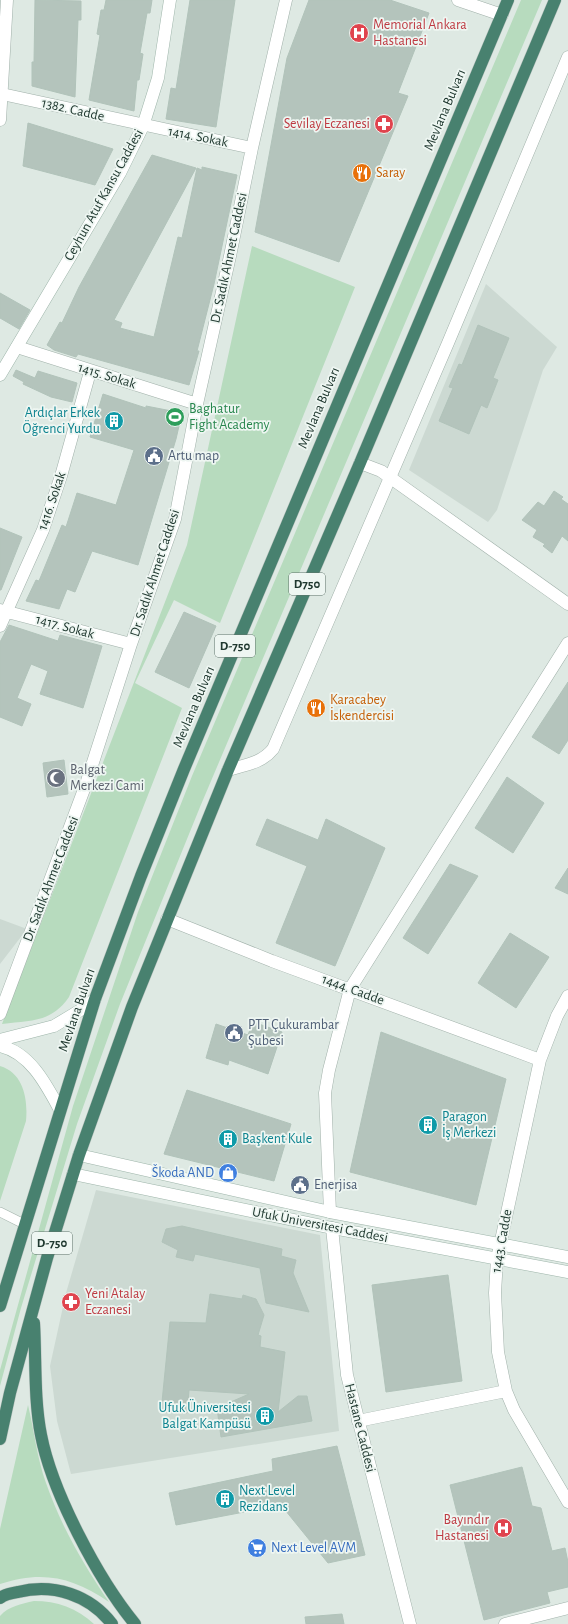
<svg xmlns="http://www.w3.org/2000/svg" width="568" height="1624" font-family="'Alegreya Sans',sans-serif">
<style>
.built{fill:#ccd9d2}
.green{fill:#b7dbbe}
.building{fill:#b4c4bc;stroke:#b1c3ba}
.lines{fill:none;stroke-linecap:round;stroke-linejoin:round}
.pedestrian-casing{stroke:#a1b1aa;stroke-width:10}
.minor-casing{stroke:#a1b1aa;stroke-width:13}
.tertiary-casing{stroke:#a1b1aa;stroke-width:13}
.secondary-casing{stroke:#9eb5aa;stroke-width:13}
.trunk-casing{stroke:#bcc4c1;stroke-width:13}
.pedestrian{stroke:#fff;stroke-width:9}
.minor{stroke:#fff;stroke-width:12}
.tertiary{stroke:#fff;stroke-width:12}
.secondary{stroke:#fff;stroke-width:12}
.trunk{stroke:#48816f;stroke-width:12}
.labels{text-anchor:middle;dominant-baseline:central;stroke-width:3.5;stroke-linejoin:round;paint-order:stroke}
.shield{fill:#eef6f2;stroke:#5e726a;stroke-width:1}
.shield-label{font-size:13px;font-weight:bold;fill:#203930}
.health-label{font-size:14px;fill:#be3a42;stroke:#eef6f2;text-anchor:start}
.street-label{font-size:14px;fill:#203930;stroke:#eef6f2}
.food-label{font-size:14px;fill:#c56008;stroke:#eef6f2;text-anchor:start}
.leisure-label{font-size:14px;fill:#27864d;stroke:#eef6f2;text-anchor:start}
.culture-label{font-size:14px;fill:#0d838f;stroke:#eef6f2;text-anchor:start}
.service-label{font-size:14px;fill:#4e5e75;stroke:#eef6f2;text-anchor:start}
.worship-label{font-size:14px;fill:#5b616d;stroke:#eef6f2;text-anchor:start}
.shop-label{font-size:14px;fill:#366cbe;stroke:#eef6f2;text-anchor:end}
</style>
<rect width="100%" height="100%" fill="#dee9e3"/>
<path class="built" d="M486 284 557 347 543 370 497 510 488 522 409 470Z
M0 919 27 929 0 964Z
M96 1190 320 1235 339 1431 71 1474 57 1421 50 1366 66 1293Z"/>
<path class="green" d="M521 0H542L200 807 120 1004 77 1124 21 1308 0 1386V1370L73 1106 138 912 192 776Z
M252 246 355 287 220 623 174 600 135 683 182 708 69 997C51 1023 31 1020 2 1024L187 545Z
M0 1066C24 1073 28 1100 26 1121L0 1201Z
M28 1405C34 1430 37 1458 46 1483 61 1526 83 1564 109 1602 73 1577 42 1570 0 1584V1529Z
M34 1601C57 1601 77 1608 94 1624H0V1616C9 1606 21 1604 34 1601Z"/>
<path class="building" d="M35 0 81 1V20H78L75 97 32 86V62H34Z
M106 0H152L150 13H147L140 53 143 54 139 80H137L134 111 89 100 100 35 97 34 101 10H104Z
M190 0H235L216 127 166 119 171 88 176 89Z
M309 0H390L429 13 398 93 408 96 339 262 255 232 287 58Z
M28 123 113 149 95 185 23 166Z
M152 155 196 168 114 320 122 323 120 328 154 337 178 237 182 238 197 168 202 170V167L237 175 214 284 197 351H199L189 385 78 354 76 357 54 350 47 345 60 322 62 323 79 287Z
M0 293 30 310 19 329 0 318Z
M478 325 509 338 493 378 498 380 487 408 481 405 469 434 439 421 453 388 449 387 459 364 462 365Z
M16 370 35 378 38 371 77 383 72 402 51 397 23 384 24 382 13 376Z
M103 394 146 408V406L182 413 176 439 138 565 92 551 75 592 67 589 59 609 26 601 36 580 39 581 62 525 66 527 77 493 116 505 134 450 90 437Z
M554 491 563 497 561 499 568 504V541L562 536 552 553 543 546 545 544 533 537 537 530 522 520 538 502 544 506Z
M0 528 22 537 1 590H0Z
M184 612 216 626 189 688 155 672Z
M9 625 58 641 60 635 102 646 83 708 40 694 48 671 31 664 17 698 31 704 22 726 0 717V642Z
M568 682V740L559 754 532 737Z
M64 760 68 794 47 797 43 763Z
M507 777 544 803 513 853 475 828Z
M267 819 318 840 326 819 385 848 335 966 276 943 307 866 256 845Z
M450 864 478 876 428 954 403 938Z
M568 868V894L555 888Z
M510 933 549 957 516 1008 478 983Z
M253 1022 282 1032 268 1074 229 1060 228 1065 206 1058 216 1024 248 1035Z
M381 1032 506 1079 476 1205 350 1172Z
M187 1090 291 1124 274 1181 164 1154Z
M182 1226 282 1249 281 1256 296 1260 293 1273 309 1312 266 1303 260 1268 195 1254 193 1261 176 1257 178 1250 162 1242 166 1229Z
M448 1275 462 1381 386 1392 372 1285Z
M210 1294 242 1299 243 1295 256 1299 264 1315 258 1335 261 1336 260 1347 285 1352 278 1412 298 1396H307L312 1421 221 1437 217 1408 249 1394 189 1390 187 1413 161 1412 170 1322 206 1323Z
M337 1446 365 1555 328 1563 281 1505 176 1525 169 1493 273 1471 272 1459Z
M522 1467 532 1506 541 1508 552 1551 565 1548 568 1562V1587L547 1592 550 1603 484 1620 450 1485Z
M342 1614 344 1624H306L305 1617Z"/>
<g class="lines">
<defs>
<path id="pedestrian" d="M0 1212 24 1224"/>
<path id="minor" d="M458 0 502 15
M2 94 252 148
M17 347 197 404
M360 463 381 471 568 604
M0 610 131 644
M0 626 43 530 61 476 90 372
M167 919 272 961 540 1060
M568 996 557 1016 540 1060 497 1259 495 1293 498 1352 506 1391 514 1410 568 1502
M0 1014 86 784 131 644 175 519 197 404 230 256 252 148 286 0
M330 1212 325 1093 329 1070 350 989 568 643
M332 1228 347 1375 410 1624
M358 1421 506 1391
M505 1624 568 1608"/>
<path id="tertiary" d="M0 120 7 0
M228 770C245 765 262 763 273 749L448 343 568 57"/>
<path id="secondary" d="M0 375 120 173 143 126 158 78 170 0
M0 1040 54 1026 79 1011 95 999
M0 1046C30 1052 47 1086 60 1110
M79 1155 330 1212 568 1257
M73 1174 332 1228 568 1272"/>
<path id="trunk" d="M0 1306 95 999 141 876 184 769 508 0
M34 1323C36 1359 34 1400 41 1435 52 1492 98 1579 135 1624
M0 1439 10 1393 47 1258 79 1155 132 1007 228 770 360 463 555 0
M0 1598C5 1594 12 1593 18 1592 53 1583 90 1595 112 1624"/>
</defs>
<use href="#pedestrian" class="pedestrian-casing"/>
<use href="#minor" class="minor-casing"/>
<use href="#tertiary" class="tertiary-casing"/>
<use href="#secondary" class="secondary-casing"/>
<use href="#trunk" class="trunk-casing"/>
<use href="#pedestrian" class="pedestrian"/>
<use href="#minor" class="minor"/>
<use href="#tertiary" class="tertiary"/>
<use href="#secondary" class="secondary"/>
<use href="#trunk" class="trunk"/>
</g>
<defs>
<symbol id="hospital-disc" viewBox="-11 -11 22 22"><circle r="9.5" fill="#e0444e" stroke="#eef6f2"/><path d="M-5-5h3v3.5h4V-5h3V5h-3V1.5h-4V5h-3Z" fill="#fff"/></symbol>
<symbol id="pharmacy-disc" viewBox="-11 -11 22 22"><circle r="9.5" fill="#e0444e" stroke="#eef6f2"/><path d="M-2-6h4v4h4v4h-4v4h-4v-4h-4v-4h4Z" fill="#fff"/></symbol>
<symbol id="restaurant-disc" viewBox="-11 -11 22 22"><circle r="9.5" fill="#e8710a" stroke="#eef6f2"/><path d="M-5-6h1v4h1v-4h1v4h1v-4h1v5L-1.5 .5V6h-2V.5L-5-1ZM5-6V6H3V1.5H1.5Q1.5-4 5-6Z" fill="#fff"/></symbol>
<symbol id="stadium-disc" viewBox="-11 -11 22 22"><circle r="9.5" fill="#2e9e5b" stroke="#eef6f2"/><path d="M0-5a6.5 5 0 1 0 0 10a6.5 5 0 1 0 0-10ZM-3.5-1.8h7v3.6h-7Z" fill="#fff"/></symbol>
<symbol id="building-disc" viewBox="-11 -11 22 22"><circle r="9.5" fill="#0f9aa8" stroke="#eef6f2"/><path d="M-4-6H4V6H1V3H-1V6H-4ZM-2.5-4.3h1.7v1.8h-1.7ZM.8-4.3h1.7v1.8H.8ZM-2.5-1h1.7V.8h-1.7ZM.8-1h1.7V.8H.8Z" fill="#fff"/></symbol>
<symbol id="civic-disc" viewBox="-11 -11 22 22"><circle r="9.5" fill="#5c6f8a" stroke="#eef6f2"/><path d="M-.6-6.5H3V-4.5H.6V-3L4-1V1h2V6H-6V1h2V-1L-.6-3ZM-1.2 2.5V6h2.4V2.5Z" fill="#fff"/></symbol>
<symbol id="mosque-disc" viewBox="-11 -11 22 22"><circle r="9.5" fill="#6b7280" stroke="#eef6f2"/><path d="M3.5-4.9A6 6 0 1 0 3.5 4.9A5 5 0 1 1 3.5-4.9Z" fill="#fff"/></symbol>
<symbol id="shop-disc" viewBox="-11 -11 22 22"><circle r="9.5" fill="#3f7fe0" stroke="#eef6f2"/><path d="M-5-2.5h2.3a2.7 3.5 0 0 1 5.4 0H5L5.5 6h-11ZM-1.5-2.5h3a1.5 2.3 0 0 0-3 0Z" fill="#fff"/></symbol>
<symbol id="supermarket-disc" viewBox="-11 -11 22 22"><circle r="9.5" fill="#3f7fe0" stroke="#eef6f2"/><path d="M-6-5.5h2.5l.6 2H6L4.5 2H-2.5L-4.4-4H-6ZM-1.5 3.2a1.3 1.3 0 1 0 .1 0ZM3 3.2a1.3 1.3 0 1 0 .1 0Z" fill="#fff"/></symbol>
</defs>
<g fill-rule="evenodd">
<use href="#hospital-disc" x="348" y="22" width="22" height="22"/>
<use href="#pharmacy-disc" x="373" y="113" width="22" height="22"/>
<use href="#restaurant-disc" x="351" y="162" width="22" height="22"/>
<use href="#stadium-disc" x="164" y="406" width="22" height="22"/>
<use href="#building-disc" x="103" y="410" width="22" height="22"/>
<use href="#civic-disc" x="143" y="445" width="22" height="22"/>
<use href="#restaurant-disc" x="305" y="697" width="22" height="22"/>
<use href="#mosque-disc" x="45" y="767" width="22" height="22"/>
<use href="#civic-disc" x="223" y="1022" width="22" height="22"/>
<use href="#building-disc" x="417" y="1114" width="22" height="22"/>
<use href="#building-disc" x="217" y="1128" width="22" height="22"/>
<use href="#shop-disc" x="217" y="1162" width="22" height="22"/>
<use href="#civic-disc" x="289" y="1174" width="22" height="22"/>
<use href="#pharmacy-disc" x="60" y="1291" width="22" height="22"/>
<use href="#building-disc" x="254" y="1405" width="22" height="22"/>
<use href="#building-disc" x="214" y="1488" width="22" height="22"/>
<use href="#hospital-disc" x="492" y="1517" width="22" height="22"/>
<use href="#supermarket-disc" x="246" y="1537" width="22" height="22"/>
</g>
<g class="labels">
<g class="shield">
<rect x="289" y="573" width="36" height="22" rx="3"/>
<rect x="215" y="635" width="40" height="22" rx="3"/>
<rect x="32" y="1232" width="40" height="22" rx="3"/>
</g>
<g class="shield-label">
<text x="307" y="584">D750</text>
<text x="235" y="646">D-750</text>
<text x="52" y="1243">D-750</text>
</g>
<g class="health-label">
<text x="373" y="25">Memorial Ankara<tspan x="373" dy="16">Hastanesi</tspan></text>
<text x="370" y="124" text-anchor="end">Sevilay Eczanesi</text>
<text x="85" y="1294">Yeni Atalay<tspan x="85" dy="16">Eczanesi</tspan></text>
<text x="489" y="1520" text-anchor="end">Bayındır<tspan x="489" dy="16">Hastanesi</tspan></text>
</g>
<g class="street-label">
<text transform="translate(73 110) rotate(13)">1382. Cadde</text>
<text transform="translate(445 110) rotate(-67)">Mevlana Bulvarı</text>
<text transform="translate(198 137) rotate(11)">1414. Sokak</text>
<text transform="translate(104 195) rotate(-61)">Ceyhun Atuf Kansu Caddesi</text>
<text transform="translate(229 258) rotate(-78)">Dr. Sadık Ahmet Caddesi</text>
<text transform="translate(107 376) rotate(17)">1415. Sokak</text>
<text transform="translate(319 408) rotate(-67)">Mevlana Bulvarı</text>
<text transform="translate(52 501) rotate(-71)">1416. Sokak</text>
<text transform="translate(155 573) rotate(-72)">Dr. Sadık Ahmet Caddesi</text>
<text transform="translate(65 627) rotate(15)">1417. Sokak</text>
<text transform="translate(194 707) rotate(-67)">Mevlana Bulvarı</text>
<text transform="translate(51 879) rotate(-69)">Dr. Sadık Ahmet Caddesi</text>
<text transform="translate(353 990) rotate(20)">1444. Cadde</text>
<text transform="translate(77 1010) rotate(-71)">Mevlana Bulvarı</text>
<text transform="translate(320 1225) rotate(11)">Ufuk Üniversitesi Caddesi</text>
<text transform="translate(502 1241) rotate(-80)">1443. Cadde</text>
<text transform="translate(360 1428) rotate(76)">Hastane Caddesi</text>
</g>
<g class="food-label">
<text x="376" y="173">Saray</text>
<text x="330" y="700">Karacabey<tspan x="330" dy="16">İskendercisi</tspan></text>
</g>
<g class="leisure-label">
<text x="189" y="409">Baghatur<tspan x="189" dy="16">Fight Academy</tspan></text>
</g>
<g class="culture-label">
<text x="100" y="413" text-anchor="end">Ardıçlar Erkek<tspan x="100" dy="16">Öğrenci Yurdu</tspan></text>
<text x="442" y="1117">Paragon<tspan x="442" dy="16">İş Merkezi</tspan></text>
<text x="242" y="1139">Başkent Kule</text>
<text x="251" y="1408" text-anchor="end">Ufuk Üniversitesi<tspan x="251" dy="16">Balgat Kampüsü</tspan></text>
<text x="239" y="1491">Next Level<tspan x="239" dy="16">Rezidans</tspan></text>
</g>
<g class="service-label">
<text x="168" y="456">Artu map</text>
<text x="248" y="1025">PTT Çukurambar<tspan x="248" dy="16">Şubesi</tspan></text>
<text x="314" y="1185">Enerjisa</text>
</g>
<g class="worship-label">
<text x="70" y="770">Balgat<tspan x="70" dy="16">Merkezi Cami</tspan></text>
</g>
<g class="shop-label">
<text x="214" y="1173">Škoda AND</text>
<text x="271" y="1548" text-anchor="start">Next Level AVM</text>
</g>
</g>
</svg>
